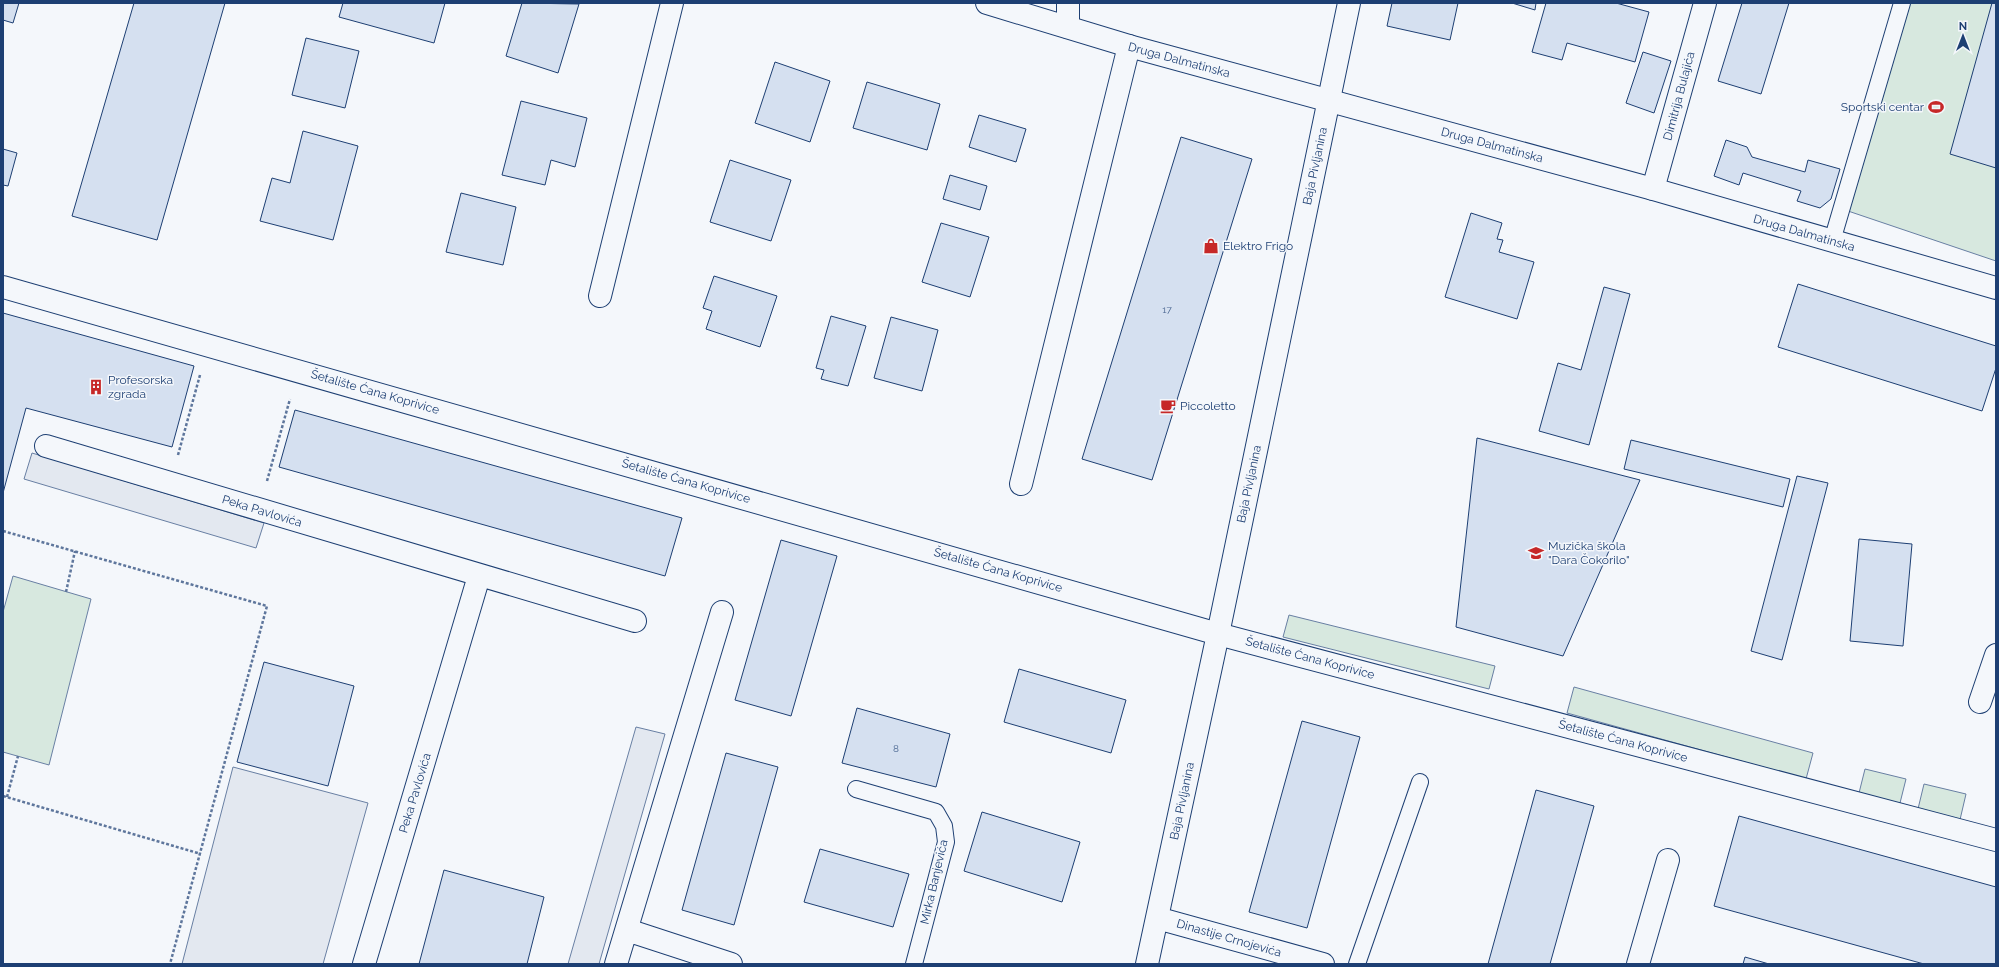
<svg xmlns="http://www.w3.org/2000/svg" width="1999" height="967" font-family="Raleway,sans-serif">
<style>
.green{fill:#d7e8df;stroke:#687fa3}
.parking{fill:#e3e8f0;stroke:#687fa3}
.building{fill:#d5e0f0;stroke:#1d3f73}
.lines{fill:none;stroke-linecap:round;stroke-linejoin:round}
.service-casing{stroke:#1d3f73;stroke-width:18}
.pedestrian-casing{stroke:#1d3f73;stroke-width:24}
.minor-casing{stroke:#1d3f73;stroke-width:24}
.tertiary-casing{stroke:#1d3f73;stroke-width:24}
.path{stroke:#5e769c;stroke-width:2.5;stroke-dasharray:3 2;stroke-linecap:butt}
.service{stroke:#f4f7fb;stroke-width:16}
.pedestrian{stroke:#f4f7fb;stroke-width:22}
.minor{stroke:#f4f7fb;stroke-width:22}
.tertiary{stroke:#f4f7fb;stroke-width:22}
.labels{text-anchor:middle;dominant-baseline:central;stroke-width:3;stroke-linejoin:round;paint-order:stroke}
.number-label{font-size:10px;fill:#4b6792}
.street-label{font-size:12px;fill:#1d3f73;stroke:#f4f7fb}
.poi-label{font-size:12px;fill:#1d3f73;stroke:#f4f7fb;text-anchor:start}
</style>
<rect width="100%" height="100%" fill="#f4f7fb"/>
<path class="green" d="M1903 3H1996V261L1848 211Z
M13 576 91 599 49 765 3 752V612Z
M1289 615 1495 666 1489 689 1283 637Z
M1574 687 1813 753 1806 779 1567 713Z
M1865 769 1906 779 1899 807 1858 797Z
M1924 784 1966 794 1959 824 1917 813Z"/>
<path class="parking" d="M32 453 264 523 256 548 24 479Z
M636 727 665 734 599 964H568Z
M233 767 368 803 323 964H182Z"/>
<path class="building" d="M3 3H19L13 23 3 20Z
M134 3H225L157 240 72 216Z
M343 3H445L434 43 339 17Z
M522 3 579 4 558 73 506 56Z
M1392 3H1458L1450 40 1387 26Z
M1512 3H1536L1535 10Z
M1546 3H1616L1649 12 1635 62 1567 43 1562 60 1532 52Z
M1742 3H1789L1761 94 1718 81Z
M1992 3H1996V168L1950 154Z
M306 38 359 51 345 108 292 95Z
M1643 52 1671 61 1654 113 1626 103Z
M775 62 830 81 810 142 755 123Z
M867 82 940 104 927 150 853 128Z
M521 101 587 118 575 167 551 160 545 185 502 175Z
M979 115 1026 129 1016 162 969 147Z
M303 131 358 146 333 240 260 221 272 178 290 183Z
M1181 137 1252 159 1152 480 1082 459Z
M1726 140 1747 147 1752 157 1805 172 1808 160 1840 169 1831 199 1820 208 1797 201 1801 191 1743 173 1739 185 1714 176Z
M3 149 17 153 8 186 3 185Z
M730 160 791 180 771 241 710 222Z
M950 175 987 186 980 210 943 199Z
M461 193 516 207 503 265 446 252Z
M1471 213 1502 223 1497 239 1503 240 1499 252 1534 262 1517 319 1445 297Z
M941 223 989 237 970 297 922 282Z
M714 276 777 296 760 347 706 329 712 311 703 308Z
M1798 284 1996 346V368L1982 411 1778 347Z
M1604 287 1630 294 1589 445 1539 431 1558 363 1581 370Z
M3 313 194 366 172 447 26 408 3 493Z
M831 316 866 326 848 386 821 379 824 370 816 368Z
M891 317 938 330 922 391 874 378Z
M295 410 682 518 665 576 279 467Z
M1477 438 1640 480 1563 656 1456 627Z
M1631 440 1790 479 1783 507 1624 469Z
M1797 476 1828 483 1782 660 1751 651Z
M1859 539 1912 544 1903 646 1850 641Z
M781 540 837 556 791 716 735 700Z
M264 662 354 686 328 786 237 762Z
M1019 669 1126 700 1111 753 1004 722Z
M857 708 950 734 936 787 842 763Z
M1302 721 1360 737 1307 928 1249 912Z
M726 753 778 767 734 925 682 910Z
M1536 790 1594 806 1550 964H1488Z
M982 812 1080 842 1062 902 964 871Z
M1739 816 1996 887V964H1924L1714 906Z
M820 849 909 874 893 927 804 902Z
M444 870 544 897 527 964H419Z
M1745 957 1769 964H1743Z"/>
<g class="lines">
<defs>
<path id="service" d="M1832 241 1902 3
M856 789 936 812 944 826 946 842 914 964
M1357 964 1420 782"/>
<path id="pedestrian" d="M3 287 1218 634 1996 840"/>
<path id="minor" d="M1068 3V27
M1653 189 1705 3
M600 296 672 3
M46 446 635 621
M1021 484 1129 46
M1980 702 1996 655
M1157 918 1323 964
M627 930 731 964
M364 964 479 576
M616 964 722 612
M1147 964 1218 634 1349 3
M1638 964 1668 860"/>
<path id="tertiary" d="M987 3 1129 46 1653 189 1996 288"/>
</defs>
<use href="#service" class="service-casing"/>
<use href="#pedestrian" class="pedestrian-casing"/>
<use href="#minor" class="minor-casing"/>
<use href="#tertiary" class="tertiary-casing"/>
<path class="path" d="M178 455 200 375
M267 481 290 399
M3 531 267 606 170 964
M66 592 75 551
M3 796 201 854
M7 797 18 756"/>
<use href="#service" class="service"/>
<use href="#pedestrian" class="pedestrian"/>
<use href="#minor" class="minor"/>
<use href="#tertiary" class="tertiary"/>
</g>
<defs>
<symbol id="stadium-bare" viewBox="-9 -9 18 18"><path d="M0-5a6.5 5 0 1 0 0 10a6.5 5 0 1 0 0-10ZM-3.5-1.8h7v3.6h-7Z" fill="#c62828" stroke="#f4f7fb" stroke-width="2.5" paint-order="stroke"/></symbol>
<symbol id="shop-bare" viewBox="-9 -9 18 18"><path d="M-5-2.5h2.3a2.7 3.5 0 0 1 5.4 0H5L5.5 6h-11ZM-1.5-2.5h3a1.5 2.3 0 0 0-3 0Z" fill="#c62828" stroke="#f4f7fb" stroke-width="2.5" paint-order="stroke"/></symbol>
<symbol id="building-bare" viewBox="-9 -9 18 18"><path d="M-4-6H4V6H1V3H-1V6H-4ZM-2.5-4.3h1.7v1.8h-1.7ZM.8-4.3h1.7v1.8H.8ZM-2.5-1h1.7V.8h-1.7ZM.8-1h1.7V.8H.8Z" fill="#c62828" stroke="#f4f7fb" stroke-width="2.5" paint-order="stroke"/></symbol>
<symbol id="cafe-bare" viewBox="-9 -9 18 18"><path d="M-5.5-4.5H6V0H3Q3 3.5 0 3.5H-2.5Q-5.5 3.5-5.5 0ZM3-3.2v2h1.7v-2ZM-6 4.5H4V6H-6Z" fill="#c62828" stroke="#f4f7fb" stroke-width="2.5" paint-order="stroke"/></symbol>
<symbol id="school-bare" viewBox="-9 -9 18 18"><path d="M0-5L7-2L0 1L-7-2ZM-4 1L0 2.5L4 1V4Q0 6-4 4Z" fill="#c62828" stroke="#f4f7fb" stroke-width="2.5" paint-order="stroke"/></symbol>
</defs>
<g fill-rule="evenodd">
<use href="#stadium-bare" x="1925" y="96" width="22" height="22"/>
<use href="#shop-bare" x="1200" y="235" width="22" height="22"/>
<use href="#building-bare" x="85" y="376" width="22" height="22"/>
<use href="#cafe-bare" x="1157" y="395" width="22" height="22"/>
<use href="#school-bare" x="1525" y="542" width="22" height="22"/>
</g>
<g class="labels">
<g class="number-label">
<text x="1167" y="309">17</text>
<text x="896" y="748">8</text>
</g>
<g class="street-label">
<text transform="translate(1179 60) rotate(15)">Druga Dalmatinska</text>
<text transform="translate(1679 96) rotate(-75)">Dimitrija Bulajića</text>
<text transform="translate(1492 145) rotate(15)">Druga Dalmatinska</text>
<text transform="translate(1315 166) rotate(-78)">Baja Pivljanina</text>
<text transform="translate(1804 233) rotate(16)">Druga Dalmatinska</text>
<text transform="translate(375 392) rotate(16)">Šetalište Ćana Koprivice</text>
<text transform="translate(686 481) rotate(16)">Šetalište Ćana Koprivice</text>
<text transform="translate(1249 484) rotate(-78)">Baja Pivljanina</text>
<text transform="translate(262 511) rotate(17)">Peka Pavlovića</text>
<text transform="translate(998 570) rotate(16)">Šetalište Ćana Koprivice</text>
<text transform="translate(1310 658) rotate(15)">Šetalište Ćana Koprivice</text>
<text transform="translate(1623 741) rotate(15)">Šetalište Ćana Koprivice</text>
<text transform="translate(415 793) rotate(-73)">Peka Pavlovića</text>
<text transform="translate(1182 801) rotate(-78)">Baja Pivljanina</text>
<text transform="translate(934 882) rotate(-77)">Mirka Banjevića</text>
<text transform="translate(1229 938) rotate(16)">Dinastije Crnojevića</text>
</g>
<g class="poi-label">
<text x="1924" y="107" text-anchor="end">Sportski centar</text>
<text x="1223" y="246">Elektro Frigo</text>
<text x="108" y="380">Profesorska<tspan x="108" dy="14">zgrada</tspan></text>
<text x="1180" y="406">Piccoletto</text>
<text x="1548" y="546">Muzička škola<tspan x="1548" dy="14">"Dara Čokorilo"</tspan></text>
</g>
</g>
<rect width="1999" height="967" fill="none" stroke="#1d3f73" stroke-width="8"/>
<g transform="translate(1963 36)" stroke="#f4f7fb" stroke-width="3" paint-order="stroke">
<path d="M0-3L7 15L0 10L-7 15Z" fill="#1d3f73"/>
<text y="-6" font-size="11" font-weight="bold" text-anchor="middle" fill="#1d3f73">N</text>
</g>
</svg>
